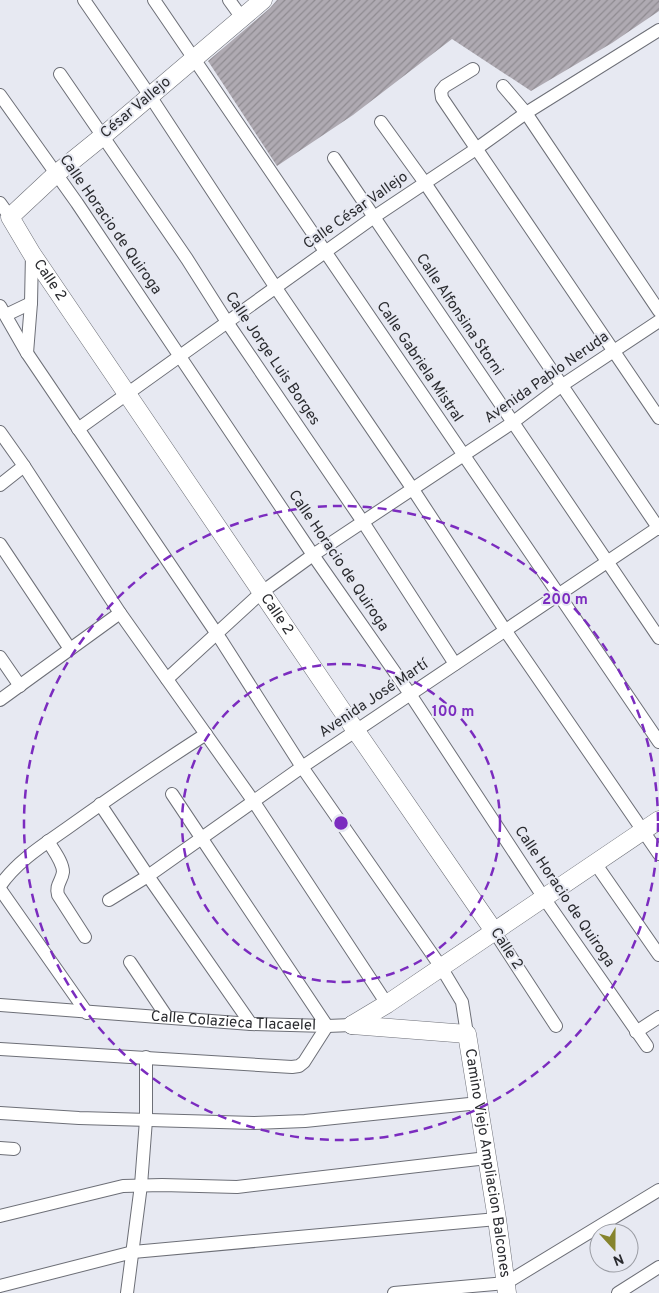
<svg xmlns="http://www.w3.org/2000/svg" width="659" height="1293" font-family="Overpass,sans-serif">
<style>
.building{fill:url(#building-hatch)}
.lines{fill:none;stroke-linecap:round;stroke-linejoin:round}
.street-casing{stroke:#6d6f77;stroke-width:14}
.secondary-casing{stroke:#6d6f77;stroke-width:19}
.street{stroke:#fff;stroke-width:12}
.secondary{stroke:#fff;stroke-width:18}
.ring{fill:none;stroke:#7b2cbf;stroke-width:2.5;stroke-dasharray:9 6}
.labels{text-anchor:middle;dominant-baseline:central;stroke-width:4;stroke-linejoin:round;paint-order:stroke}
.street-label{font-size:15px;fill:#2a2b2f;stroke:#e7e9f2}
.centre{fill:#7b2cbf;stroke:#e7e9f2;stroke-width:2.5}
.ring-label{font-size:15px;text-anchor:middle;font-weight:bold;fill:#7b2cbf;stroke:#e7e9f2;stroke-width:4;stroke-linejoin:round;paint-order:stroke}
</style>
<defs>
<pattern id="building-hatch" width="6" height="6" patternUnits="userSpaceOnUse" patternTransform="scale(1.25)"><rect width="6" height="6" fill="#afaab2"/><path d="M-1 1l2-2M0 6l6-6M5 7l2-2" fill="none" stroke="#8f8b91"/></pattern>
</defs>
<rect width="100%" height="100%" fill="#e7e9f2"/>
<path class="building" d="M277 0H659V11L612 43 531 91 452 39 353 115 277 166 208 61 270 8Z"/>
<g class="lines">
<defs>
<g id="street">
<path d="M84 0 150 96 276 288 412 488 505 630 659 854"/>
<path d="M154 0 659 742"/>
<path d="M229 0 242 18"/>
<path d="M473 69 445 86 441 91 442 98 659 418"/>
<path d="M60 74 187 259 227 322 363 522 455 664"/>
<path d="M503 86 526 113 659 311"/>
<path d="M0 95 77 203 313 555 410 694 544 898 647 1046"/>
<path d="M381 122 425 183 659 529"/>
<path d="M334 158 659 638"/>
<path d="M0 203 10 217"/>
<path d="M0 306 27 353 221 640 302 767 441 967 462 1002 467 1034"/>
<path d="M6 315 31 303"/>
<path d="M27 353 31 303 32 254"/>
<path d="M78 429 374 217 476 149 526 113 659 30"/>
<path d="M0 432 24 466 120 613 254 802 387 1004"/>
<path d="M0 485 24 466"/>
<path d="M0 544 70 649"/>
<path d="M0 657 20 686"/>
<path d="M167 679 262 592 313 555 512 423 561 386 659 321"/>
<path d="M0 700 120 613"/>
<path d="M100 804 148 876 251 1024"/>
<path d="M48 841C53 850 63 862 63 872 62 881 55 885 58 895L85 937"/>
<path d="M595 863 659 955"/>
<path d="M0 886C16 862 43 845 66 829 112 796 158 765 206 734"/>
<path d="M0 889 87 1013"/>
<path d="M109 900 148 876 302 767 659 527"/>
<path d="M494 931 556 1026"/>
<path d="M130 962 167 1017"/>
<path id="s1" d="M0 1005 251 1024 327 1026 352 1025"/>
<path d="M636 1032 659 1017"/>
<path d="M0 1049 292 1067 299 1066 304 1062 327 1026 172 794"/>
<path d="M0 1113 79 1118 254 1123 305 1121 479 1103"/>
<path d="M0 1148 14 1149"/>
<path d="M0 1216 123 1186 162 1185 237 1187 487 1158"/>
<path d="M0 1286 133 1252 497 1219"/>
<path d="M127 1293 141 1185 146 1120V1057"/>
<path d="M394 1293 506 1283 659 1190"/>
<path d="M618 1293 659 1267"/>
</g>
<g id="secondary">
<path id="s2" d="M263 0 103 136 56 174 10 217 32 254 356 731 494 931"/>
<path id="s3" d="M352 1025 467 1034 497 1219 507 1293"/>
<path d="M352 1025 387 1004 659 820"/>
</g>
</defs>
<use href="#street" class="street-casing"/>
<use href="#secondary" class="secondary-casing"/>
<use href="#street" class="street"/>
<use href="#secondary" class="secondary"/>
</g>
<g class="ring">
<circle cx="341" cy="823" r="159"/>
<circle cx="341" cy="823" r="317"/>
</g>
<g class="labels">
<g class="street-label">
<text transform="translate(136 108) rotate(-40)">César Vallejo</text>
<text transform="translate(356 211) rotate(-35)">Calle César Vallejo</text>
<text transform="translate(110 225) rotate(55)">Calle Horacio de Quiroga</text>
<text stroke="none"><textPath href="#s2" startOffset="408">Calle 2</textPath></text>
<text transform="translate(459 315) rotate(56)">Calle Alfonsina Storni</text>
<text transform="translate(272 359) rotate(56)">Calle Jorge Luis Borges</text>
<text transform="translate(419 362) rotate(56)">Calle Gabriela Mistral</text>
<text transform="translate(547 378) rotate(-35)">Avenida Pablo Neruda</text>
<text transform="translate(338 561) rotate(56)">Calle Horacio de Quiroga</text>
<text stroke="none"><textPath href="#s2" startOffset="812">Calle 2</textPath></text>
<text transform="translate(374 699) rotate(-34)">Avenida José Martí</text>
<text transform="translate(564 897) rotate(56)">Calle Horacio de Quiroga</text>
<text transform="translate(506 949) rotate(57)">Calle 2</text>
<text stroke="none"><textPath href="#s1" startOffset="234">Calle Colazieca Tlacaelel</textPath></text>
<text stroke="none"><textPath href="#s3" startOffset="246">Camino Viejo Ampliacion Balcones</textPath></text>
</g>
</g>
<circle cx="341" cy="823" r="8" class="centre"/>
<g class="ring-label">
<text x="565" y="604">200 m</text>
<text x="453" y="716">100 m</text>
</g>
<g transform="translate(614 1248) rotate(159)"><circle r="24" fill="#e7e9f2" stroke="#9b9da4"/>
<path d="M0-4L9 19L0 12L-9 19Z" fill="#86842d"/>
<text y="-8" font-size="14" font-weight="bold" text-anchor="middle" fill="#2a2b2f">N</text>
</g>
</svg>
